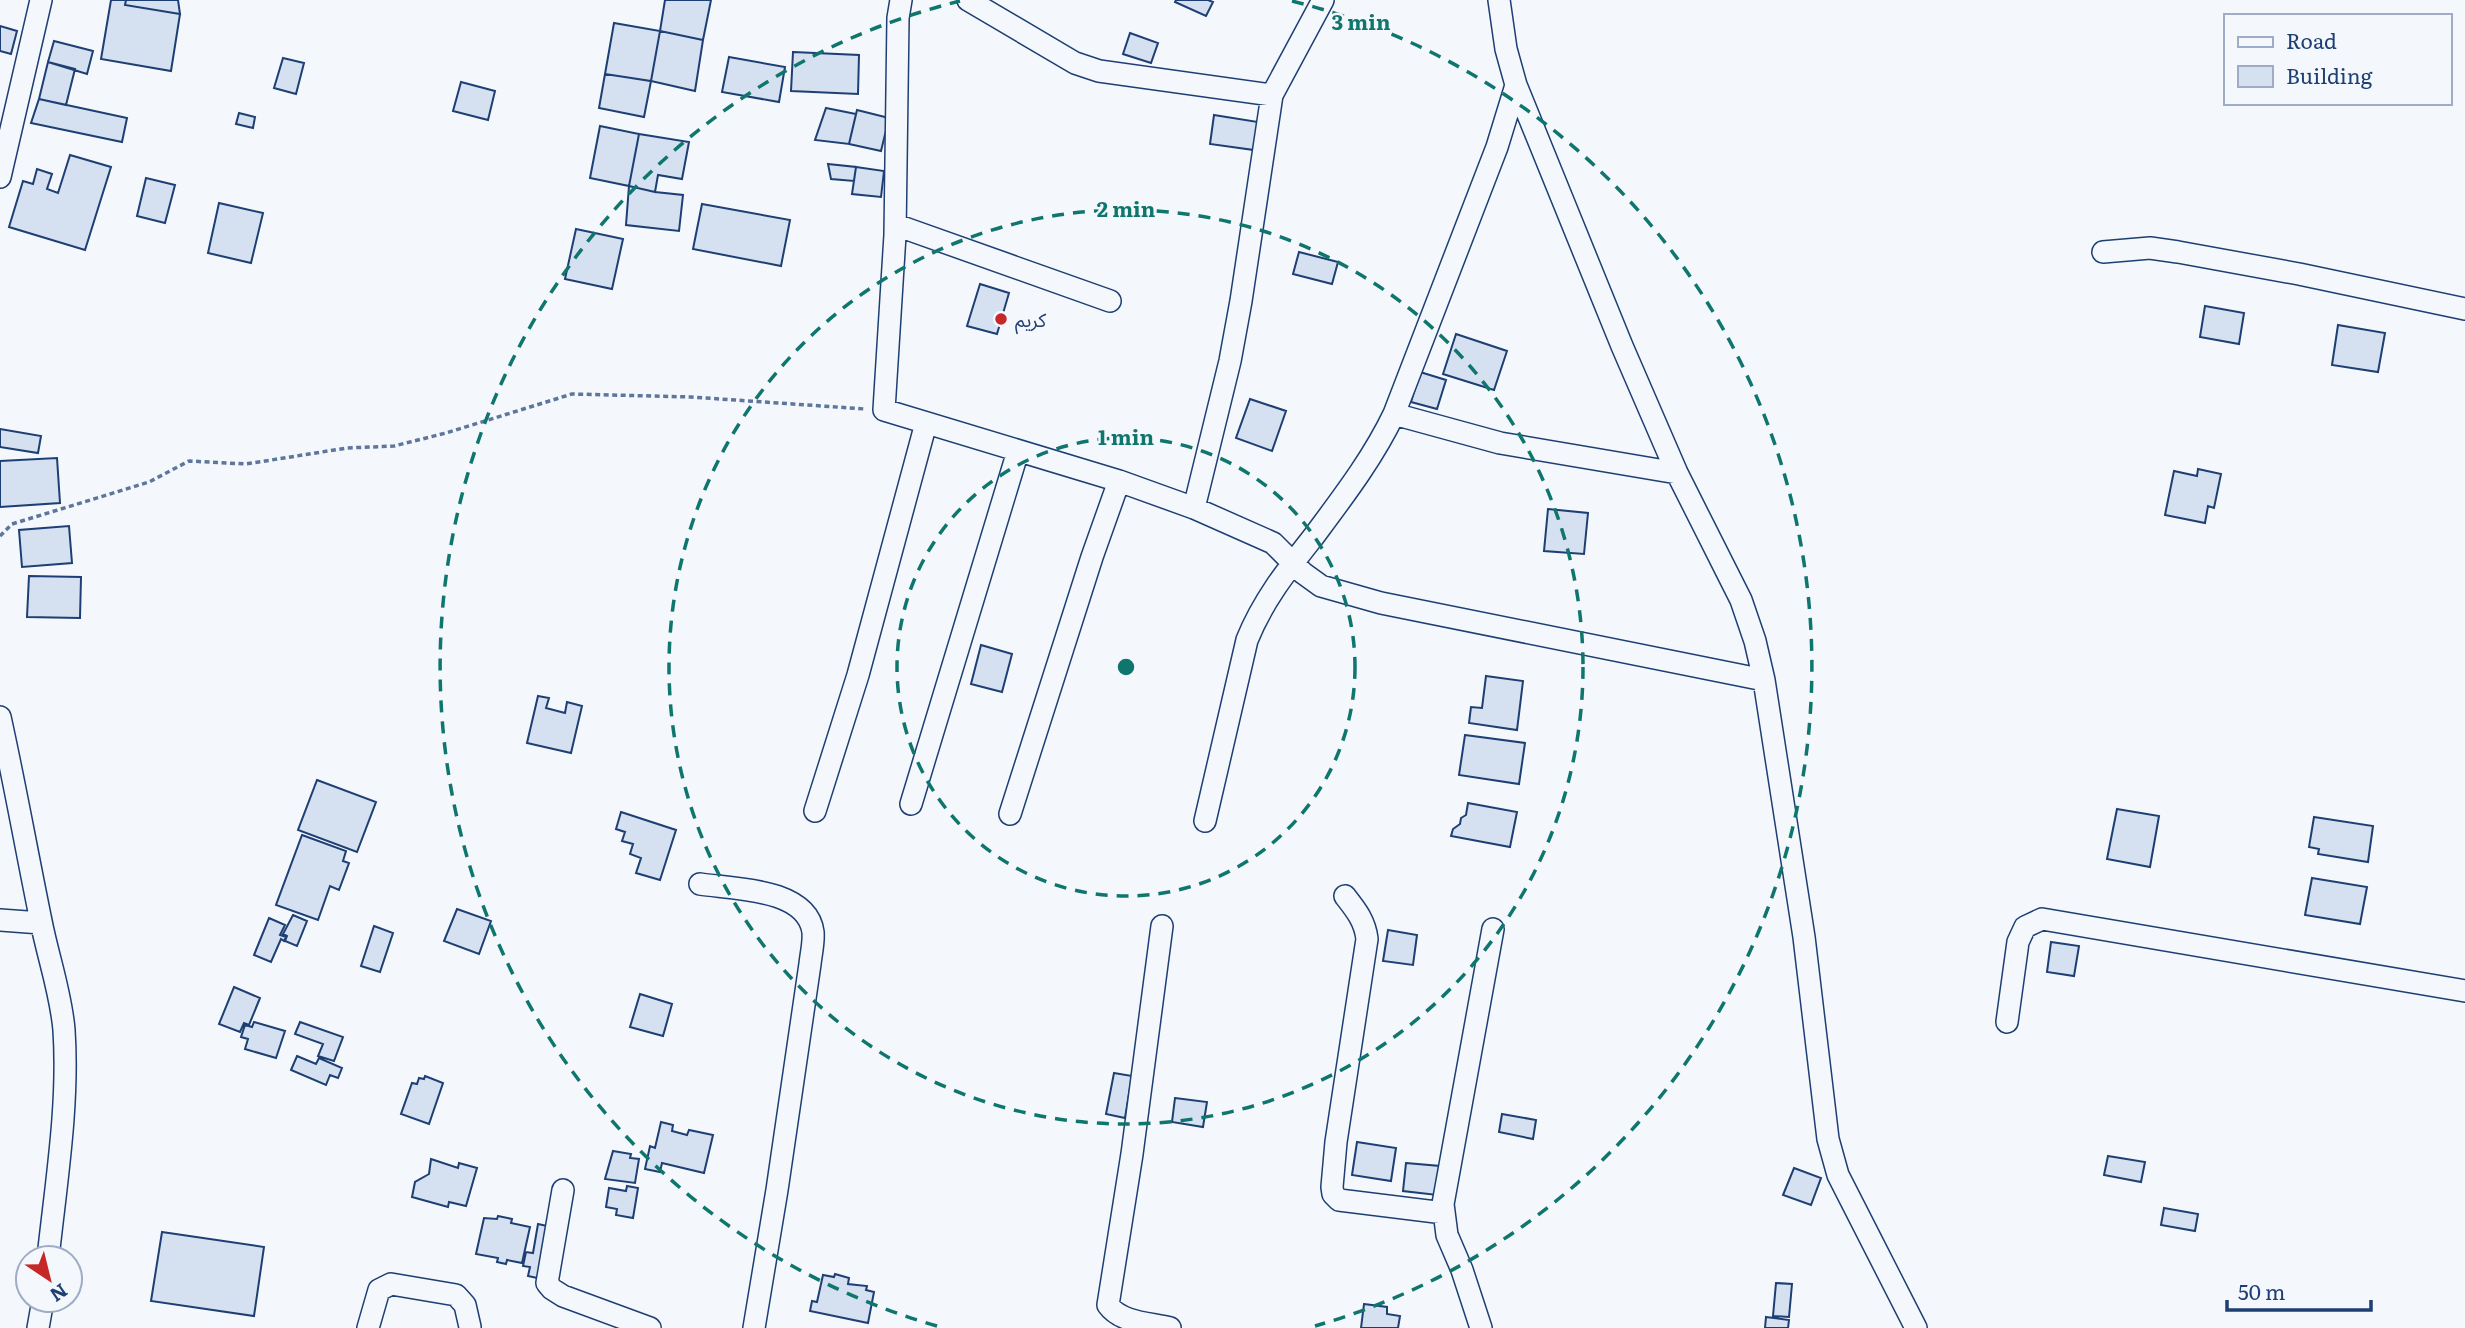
<svg xmlns="http://www.w3.org/2000/svg" width="2465" height="1328" font-family="Literata,'Noto Sans Arabic',serif">
<style>
.building{fill:#d5e0f0;stroke:#1d3f73;stroke-width:2}
.lines{fill:none;stroke-linecap:round;stroke-linejoin:round}
.minor-casing{stroke:#1d3f73;stroke-width:24}
.path{stroke:#5e769c;stroke-width:3.5;stroke-dasharray:5 3.5;stroke-linecap:butt}
.minor{stroke:#f4f7fb;stroke-width:21}
.ring{fill:none;stroke:#0f766e;stroke-width:3.5;stroke-dasharray:12 9}
.poi-dot{fill:#c62828;stroke:#f4f7fb;stroke-width:2.5}
.labels{text-anchor:middle;dominant-baseline:central;stroke-width:5;stroke-linejoin:round;paint-order:stroke}
.poi-label{font-size:19px;fill:#1d3f73;stroke:#f4f7fb;text-anchor:start}
.centre{fill:#0f766e;stroke:#f4f7fb;stroke-width:3.5}
.ring-label{font-size:21px;text-anchor:middle;font-weight:bold;fill:#0f766e;stroke:#f4f7fb;stroke-width:5;stroke-linejoin:round;paint-order:stroke}
</style>
<rect width="100%" height="100%" fill="#f4f7fb"/>
<path class="building" d="M111 0H126L125 5 180 14 171 71 101 59Z
M126 0H178L180 14 125 5Z
M665 0H711L703 40 660 31Z
M1176 0H1208L1213 2 1206 16 1175 2Z
M614 23 660 31 651 81 605 74Z
M0 26 17 31 11 54 0 51Z
M660 31 703 40 695 91 651 81Z
M1130 33 1158 43 1151 63 1123 54Z
M54 41 93 51 87 74 48 62Z
M793 52 859 55 858 94 791 91Z
M729 57 785 67 779 102 722 92Z
M283 58 304 63 296 94 274 88Z
M48 62 75 69 66 105 39 99Z
M605 74 651 81 644 117 599 108Z
M461 82 495 91 488 120 453 111Z
M39 99 127 118 122 142 31 123Z
M826 108 856 114 849 144 815 140Z
M857 110 889 118 881 151 849 144Z
M239 113 255 117 253 128 236 124Z
M1214 115 1258 122 1254 150 1210 144Z
M600 126 639 134 629 186 590 178Z
M639 134 689 142 682 179 658 175 655 192 629 186Z
M70 155 111 167 85 250 9 227 23 181 33 184 37 169 52 174 47 189 58 193Z
M828 164 856 167 854 181 831 179Z
M856 167 884 171 881 197 852 194Z
M146 178 175 185 165 223 137 216Z
M629 186 655 192 683 195 679 231 626 225Z
M219 203 263 213 251 263 208 253Z
M702 204 790 220 781 266 693 249Z
M576 229 623 239 612 289 565 279Z
M1299 252 1338 262 1332 284 1293 274Z
M980 284 1009 293 997 334 967 326Z
M2205 306 2244 313 2239 344 2200 337Z
M2338 325 2385 333 2378 372 2332 365Z
M1456 334 1507 351 1494 390 1443 374Z
M1420 372 1446 380 1437 409 1411 402Z
M1250 399 1286 411 1272 451 1236 438Z
M0 429 41 436 38 453 0 447Z
M57 458 60 503 0 507V461Z
M2198 469 2221 474 2214 508 2208 506 2205 523 2165 515 2174 471 2197 476Z
M1548 509 1588 513 1584 554 1544 551Z
M69 526 72 563 22 567 19 530Z
M29 576 81 577 80 618 27 617Z
M981 645 1012 654 1002 692 971 684Z
M1486 676 1523 681 1517 730 1469 723 1471 707 1482 708Z
M538 696 549 698 546 708 565 713 567 702 582 706 571 753 527 743Z
M1465 735 1525 743 1519 784 1459 775Z
M317 780 376 802 357 852 298 830Z
M1468 803 1517 812 1510 847 1451 836 1453 829 1460 824 1461 818 1466 815Z
M2117 809 2159 816 2150 867 2107 859Z
M621 812 676 830 660 880 636 873 641 858 630 854 633 844 622 841 625 832 616 829Z
M2314 817 2373 826 2368 862 2318 854 2319 849 2309 847Z
M302 835 346 851 343 861 349 863 339 890 330 886 318 920 276 905Z
M2312 878 2367 887 2360 924 2305 915Z
M457 909 491 921 479 954 444 941Z
M293 915 307 921 297 946 285 941 287 936 283 934Z
M269 918 285 925 280 935 286 937 284 941 281 939 271 962 254 955Z
M374 926 393 933 380 972 361 966Z
M1388 930 1417 935 1413 965 1383 961Z
M2051 942 2079 946 2074 976 2047 972Z
M234 987 260 998 249 1025 244 1023 240 1032 219 1024Z
M640 994 672 1004 663 1036 630 1027Z
M254 1022 285 1031 276 1058 245 1049 248 1039 241 1037 245 1025 252 1027Z
M300 1022 343 1037 334 1061 318 1056 323 1044 295 1034Z
M297 1056 316 1064 319 1058 342 1068 338 1078 330 1075 326 1085 291 1070Z
M1114 1073 1132 1076 1125 1118 1106 1114Z
M425 1076 443 1083 429 1124 401 1114 412 1083 417 1084 419 1078 424 1079Z
M1175 1098 1207 1102 1203 1127 1172 1122Z
M1502 1114 1536 1120 1533 1139 1499 1132Z
M661 1122 673 1125 672 1131 687 1135 689 1130 713 1135 704 1173 662 1163 660 1172 645 1169 650 1146 655 1148Z
M1357 1142 1396 1148 1391 1181 1352 1175Z
M613 1151 631 1154 630 1158 639 1159 635 1183 605 1179Z
M2108 1156 2145 1162 2141 1182 2104 1175Z
M431 1159 458 1168 459 1163 477 1168 466 1206 449 1202 448 1207 412 1197 415 1182 429 1174Z
M1406 1163 1440 1166 1437 1195 1403 1191Z
M1794 1168 1821 1178 1811 1205 1783 1195Z
M627 1186 638 1188 633 1218 616 1215 617 1209 606 1207 609 1188 626 1191Z
M2164 1208 2198 1214 2195 1231 2161 1225Z
M498 1216 512 1219 511 1223 530 1227 522 1263 507 1260 506 1264 497 1262 498 1258 476 1254 484 1218 497 1219Z
M538 1224 552 1227 542 1279 528 1276 530 1267 523 1266 526 1252 533 1253Z
M162 1232 264 1247 254 1316 151 1301Z
M835 1274 849 1278 848 1284 867 1286 866 1290 874 1292 868 1323 810 1311 812 1301 817 1302 823 1275 834 1277Z
M1776 1283 1792 1284 1789 1317 1773 1316Z
M1364 1304 1387 1307V1314L1400 1316 1398 1328H1361Z
M1766 1317 1789 1320 1788 1328H1765Z"/>
<g class="lines">
<defs>
<path id="minor" d="M901 0 898 18 895 235 884 410 1119 481 1194 508 1273 543 1303 573 1321 586 1381 603 1764 680
M968 0 1075 63 1099 71 1272 95
M1499 0 1506 49 1516 85 1622 346 1677 473 1741 600 1755 641 1764 680 1804 937 1828 1139 1838 1175 1916 1328
M0 177 41 0
M896 225 1110 301
M2103 252 2150 248 2178 252 2299 274 2465 309
M1394 414 1497 147 1516 85
M1194 508 1230 361 1241 301 1272 95 1323 0
M0 717C15 785 27 853 41 921 48 957 61 993 64 1030 69 1105 56 1183 48 1258
M911 804 1018 451
M815 811 858 675 926 423
M1010 814 1092 557 1119 481
M1205 821 1247 640C1263 600 1288 569 1314 536 1343 497 1373 458 1394 414L1500 443 1677 473
M700 884C733 889 807 888 813 932 814 942 811 954 810 964L777 1190 754 1328
M1345 896C1356 910 1365 921 1367 939L1336 1142 1332 1187 1333 1194 1339 1200 1444 1213
M0 920 41 923
M1162 926 1132 1154 1108 1305C1121 1323 1150 1323 1170 1328
M2007 1022 2018 942 2025 927 2042 919 2465 991
M563 1190 547 1283 552 1289 563 1296 650 1328
M38 1328 43 1300
M368 1328 379 1290 391 1284 456 1295 465 1305 470 1327
M1481 1328 1462 1270 1447 1235 1443 1204 1493 929"/>
</defs>
<use href="#minor" class="minor-casing"/>
<path class="path" d="M0 536 12 524 149 482 189 461 246 464 347 448 394 446 446 433 572 394 691 397 865 409"/>
<use href="#minor" class="minor"/>
</g>
<g class="ring">
<circle cx="1126" cy="667" r="229"/>
<circle cx="1126" cy="667" r="457"/>
<path d="M937 1326A686 686 0 0 1 960 1M1292 1A686 686 0 0 1 1315 1326"/>
</g>
<circle class="poi-dot" cx="1001" cy="319" r="7"/>
<g class="labels">
<g class="poi-label">
<text x="1015" y="319">كريم</text>
</g>
</g>
<circle cx="1126" cy="667" r="10" class="centre"/>
<g class="ring-label">
<text x="1361" y="30">3 min</text>
<text x="1126" y="217">2 min</text>
<text x="1126" y="445">1 min</text>
</g>
<rect x="2224" y="14" width="228" height="91" fill="#f4f7fb" stroke="#9eadc5" stroke-width="2"/>
<rect x="2238" y="37" width="35" height="10" fill="#f4f7fb" stroke="#9eadc5" stroke-width="2"/>
<text x="2286" y="49" font-size="21" fill="#1d3f73">Road</text>
<rect x="2238" y="66" width="35" height="21" fill="#d5e0f0" stroke="#9eadc5" stroke-width="2"/>
<text x="2286" y="84" font-size="21" fill="#1d3f73">Building</text>
<g transform="translate(49 1279) rotate(145)"><circle r="33" fill="#f4f7fb" stroke="#9eadc5" stroke-width="2"/>
<path d="M0-5L12 26L0 18L-12 26Z" fill="#c62828"/>
<text y="-10" font-size="19" font-weight="bold" text-anchor="middle" fill="#1d3f73">N</text>
</g>
<path d="M2227 1300v10h144v-10" fill="none" stroke="#1d3f73" stroke-width="3.5"/>
<text x="2238" y="1300" font-size="21" fill="#1d3f73" stroke="#f4f7fb" stroke-width="5" paint-order="stroke">50 m</text>
</svg>
